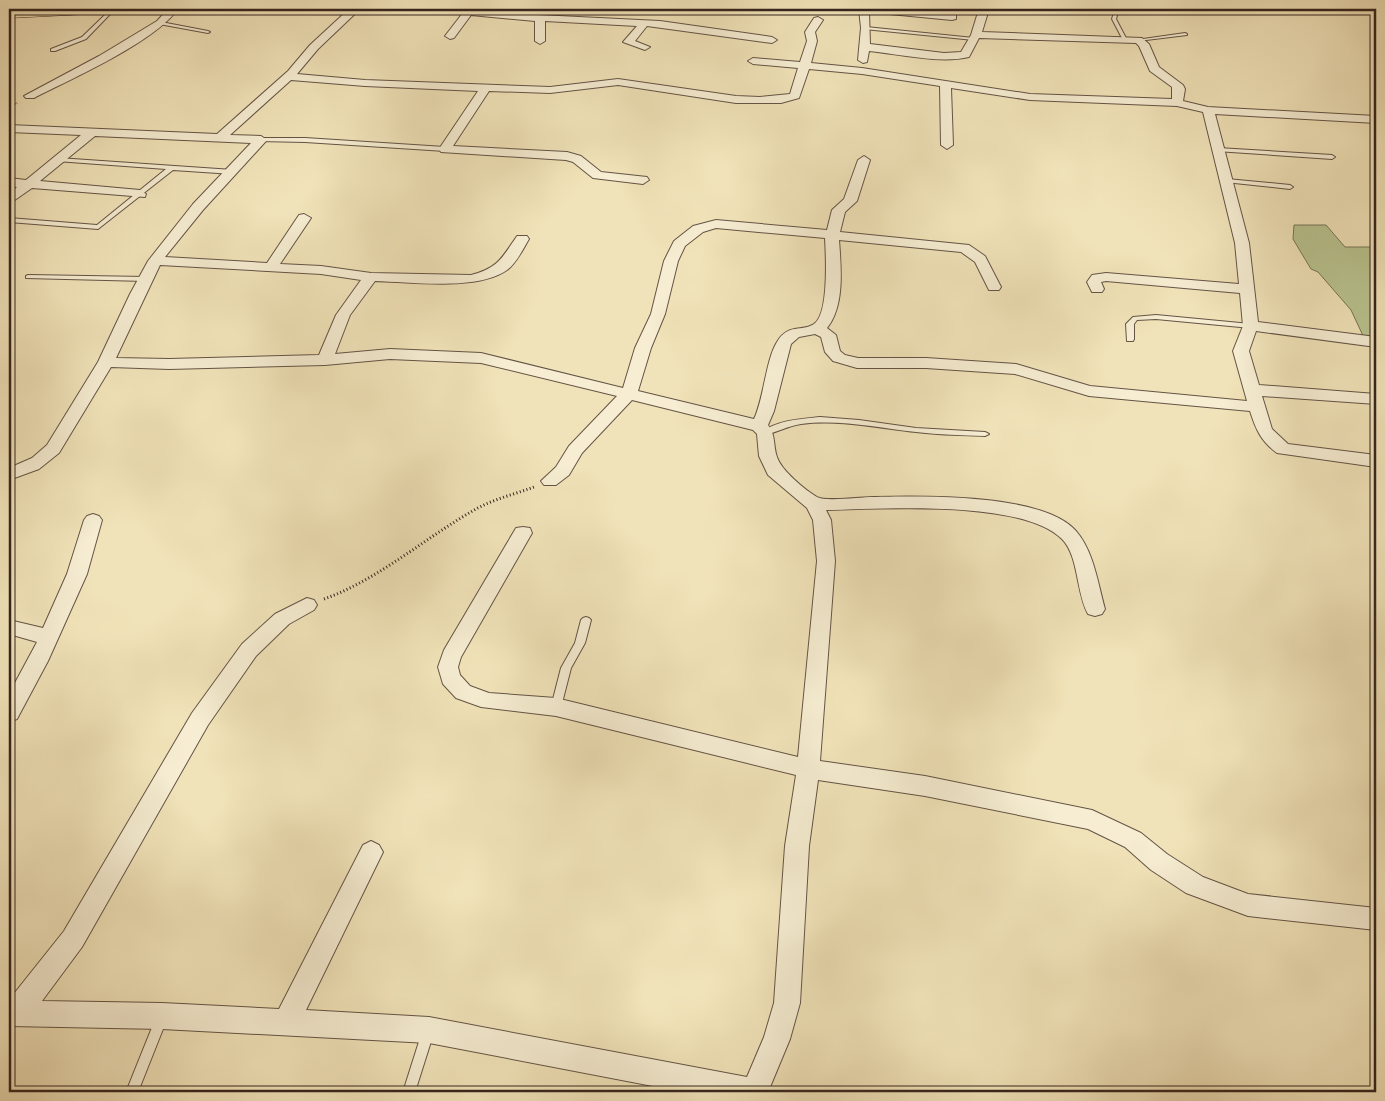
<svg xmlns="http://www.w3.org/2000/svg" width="1385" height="1101" font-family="'IM FELL English',serif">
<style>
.green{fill:#b9c490;stroke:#777457}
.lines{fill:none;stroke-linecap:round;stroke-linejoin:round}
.lane-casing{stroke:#645445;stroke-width:2}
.street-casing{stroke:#645445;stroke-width:2}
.primary-casing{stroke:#35251e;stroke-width:1}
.path-far1{stroke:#35251e;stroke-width:2;stroke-dasharray:0.5 1;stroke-linecap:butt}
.path{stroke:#35251e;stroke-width:3;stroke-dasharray:1 2.5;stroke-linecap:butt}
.lane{fill:#f6edd2;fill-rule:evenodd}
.street{fill:#f6edd2;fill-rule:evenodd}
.primary{fill:#f1e3b9;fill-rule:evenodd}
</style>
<rect width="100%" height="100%" fill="#f1e3b9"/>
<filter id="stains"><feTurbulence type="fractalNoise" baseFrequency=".004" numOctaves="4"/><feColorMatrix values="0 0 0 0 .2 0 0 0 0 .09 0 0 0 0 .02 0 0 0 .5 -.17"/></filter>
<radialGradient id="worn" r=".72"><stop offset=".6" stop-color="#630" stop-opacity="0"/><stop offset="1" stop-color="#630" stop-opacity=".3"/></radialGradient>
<path class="green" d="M1294 225H1326L1345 247H1376V340H1365L1351 310 1318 272 1311 269 1293 239Z"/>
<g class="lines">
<defs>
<path id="lane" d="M111 9H115L86 39 55 51H51V49L82 37Z
M1115 9H1119L1116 19 1127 40H1123L1112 19Z
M161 22 208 31 210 32 208 33 159 24V22Z
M866 27 974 38 976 39 974 40 864 29V27Z
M1185 33 1187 34V35L1138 41 1136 40Z
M261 138H305L445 147 448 149 445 151 305 142 259 141V139Z
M1218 148 1332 155 1335 157 1332 159 1216 151 1215 150Z
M58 158 233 170 236 172 233 174 173 170 98 229 9 222V218L97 225 166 169 56 161V159Z
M1227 179 1290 185 1293 187 1290 189 1225 182V180Z
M28 275 146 277 149 279 146 281 26 278V276Z
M1156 315 1251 324 1255 326 1251 328 1156 319 1137 320 1134 324V339L1133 341H1127L1126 324 1133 317Z
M820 417 859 420 916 428 985 432 989 434 985 436C962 435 939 435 916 432 878 428 840 419 801 424 788 426 777 432 765 435L761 433C776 420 801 419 820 417Z
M586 617 589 618 591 620 585 643 571 668 561 707 560 710 556 711 552 710 551 707 561 668 575 643 581 620 583 618Z
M161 1013 165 1015 167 1019 138 1092H126L157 1015Z
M428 1026 432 1028 434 1032 415 1092H403L422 1032 424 1028Z"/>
<path id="street" d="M168 9H178C153 43 73 78 34 98H26L24 96 99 56 157 21Z
M349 9H360L318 49 297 74 365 80 550 87 618 79 736 96 760 97 790 94 798 68 753 64 748 61 753 58 800 62 807 41 805 32 814 18 818 17 823 20 815 32 817 41 811 63 862 68 1030 94 1172 99V87L1150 71 1139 46 1136 43 979 38 969 57C940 64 899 54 869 51L867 62 863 63 858 60 861 28 859 9H896L956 15V19L952 20 869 12 870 44 944 53 961 52 971 35 979 9H989L982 32 1142 38 1149 44 1159 67 1183 85 1185 89 1183 101 1208 107 1376 116V123L1215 114 1249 243 1258 322 1376 337V347L1256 331 1249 351 1259 385 1376 394V404L1262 396 1272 429 1288 444 1376 455V467L1277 453C1261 441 1256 430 1250 411L1089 396 1015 374 926 368H857L833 361 825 352 821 337 815 334 799 337 791 344 774 411 768 425C776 435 773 446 777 457 781 470 805 490 817 497 826 502 862 497 873 497 921 496 1043 493 1076 531 1094 552 1098 584 1105 609L1102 614 1095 616 1088 614C1076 593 1079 556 1062 539 1021 499 882 509 826 510L831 520 835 561 820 761 925 776 1092 810 1141 833 1167 854 1203 877 1248 894 1376 908V930L1248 916 1186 893 1151 870 1125 847 1088 829 925 796 818 780 809 846 800 1003 790 1039 768 1092H684L429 1043 162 1029 9 1026V1000L64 931 192 713 242 644 275 614 307 598 314 600 317 605 314 610 289 624 256 656 208 725 82 947 42 1001 162 1003 279 1009 363 845 371 841 379 845 383 852 306 1010 429 1017 747 1077 764 1037 774 1003 785 846 796 775 556 716 481 707 456 698 443 684 438 667 444 650 516 528 523 527 530 528 532 533 461 657 458 667 460 675 470 686 489 693 556 698 798 757 817 561 813 520 807 508 768 475 759 456 757 434 753 430 632 400 582 453 569 475 556 485H544L541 481 556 467 569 446 617 396 481 363 390 359 325 365 169 369 111 367 59 453 39 469 9 480V468L32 458 47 445 98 362 130 294 148 261 193 204 251 143 95 136 40 181 140 190 146 194 145 197 32 188 9 204V194L17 187 9 186V178L26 180 81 135 9 132V125L217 134 288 71 310 45ZM809 69 862 74 940 86 941 145 947 149 953 145 951 88 1030 100 1177 106 1203 112 1235 243 1239 284 1106 273 1092 275 1087 282 1092 292H1102L1104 289 1101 282 1106 281 1240 293 1243 326 1233 351 1247 401 1090 386 1016 364 926 358H858L845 355 840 351 836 335 827 328C845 306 841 267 839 240L961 252 975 262 989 290H999L1001 287 985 256 969 245 840 232 845 212 857 201 870 160 864 156 858 160 844 199 832 210 827 230 716 220 693 226 674 241 664 261 651 314 635 348 623 388 481 353 390 349 335 354 350 315 375 281C411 282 478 291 507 270 516 264 523 249 529 239L527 236H517C502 258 498 268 471 275L371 273 321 266 280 264 311 218 304 214 299 215 267 263 165 257 203 210 267 140 261 136 230 135 291 80 365 86 478 91 439 149 441 152 566 160 573 162 593 178 643 184 649 180 647 177 601 172 581 156 567 152 453 146 489 91 550 93 618 85 736 103H781L799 98ZM716 228 825 238C826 256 829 314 814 324 802 332 788 323 777 342 766 359 764 398 754 419L638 391 651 348 665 314 678 261 685 246 703 232ZM160 265 321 274 361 280 336 315 319 355 169 359 116 358Z
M438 9H472L538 15 660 21 772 37 777 40 772 43 647 26 635 41 650 47 645 50 623 42 637 26 545 21V41L540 44 535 41V21L471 15 454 38 450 39 445 36 462 14 443 12Z
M93 514 99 516 102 520 87 574 48 661 17 719 9 722V694L37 642 9 634V620L43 628 67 574 84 520 87 516Z"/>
<path id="primary" d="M116 9 109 13 9 18V10Z"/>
</defs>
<use href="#lane" class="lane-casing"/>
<use href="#street" class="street-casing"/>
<use href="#primary" class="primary-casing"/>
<path class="path-far1" d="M9 108 17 103"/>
<path class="path" d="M324 599C378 580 426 537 476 509 494 499 515 494 534 487"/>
<use href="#lane" class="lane"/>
<use href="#street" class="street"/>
<use href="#primary" class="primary"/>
</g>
<rect width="1385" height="1101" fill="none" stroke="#f1e3b9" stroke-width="30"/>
<rect x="10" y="10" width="1365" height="1081" fill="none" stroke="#35251e" stroke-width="2.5"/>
<rect x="15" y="15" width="1355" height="1071" fill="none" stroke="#35251e"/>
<rect width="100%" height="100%" filter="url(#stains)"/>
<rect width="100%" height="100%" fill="url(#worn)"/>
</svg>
